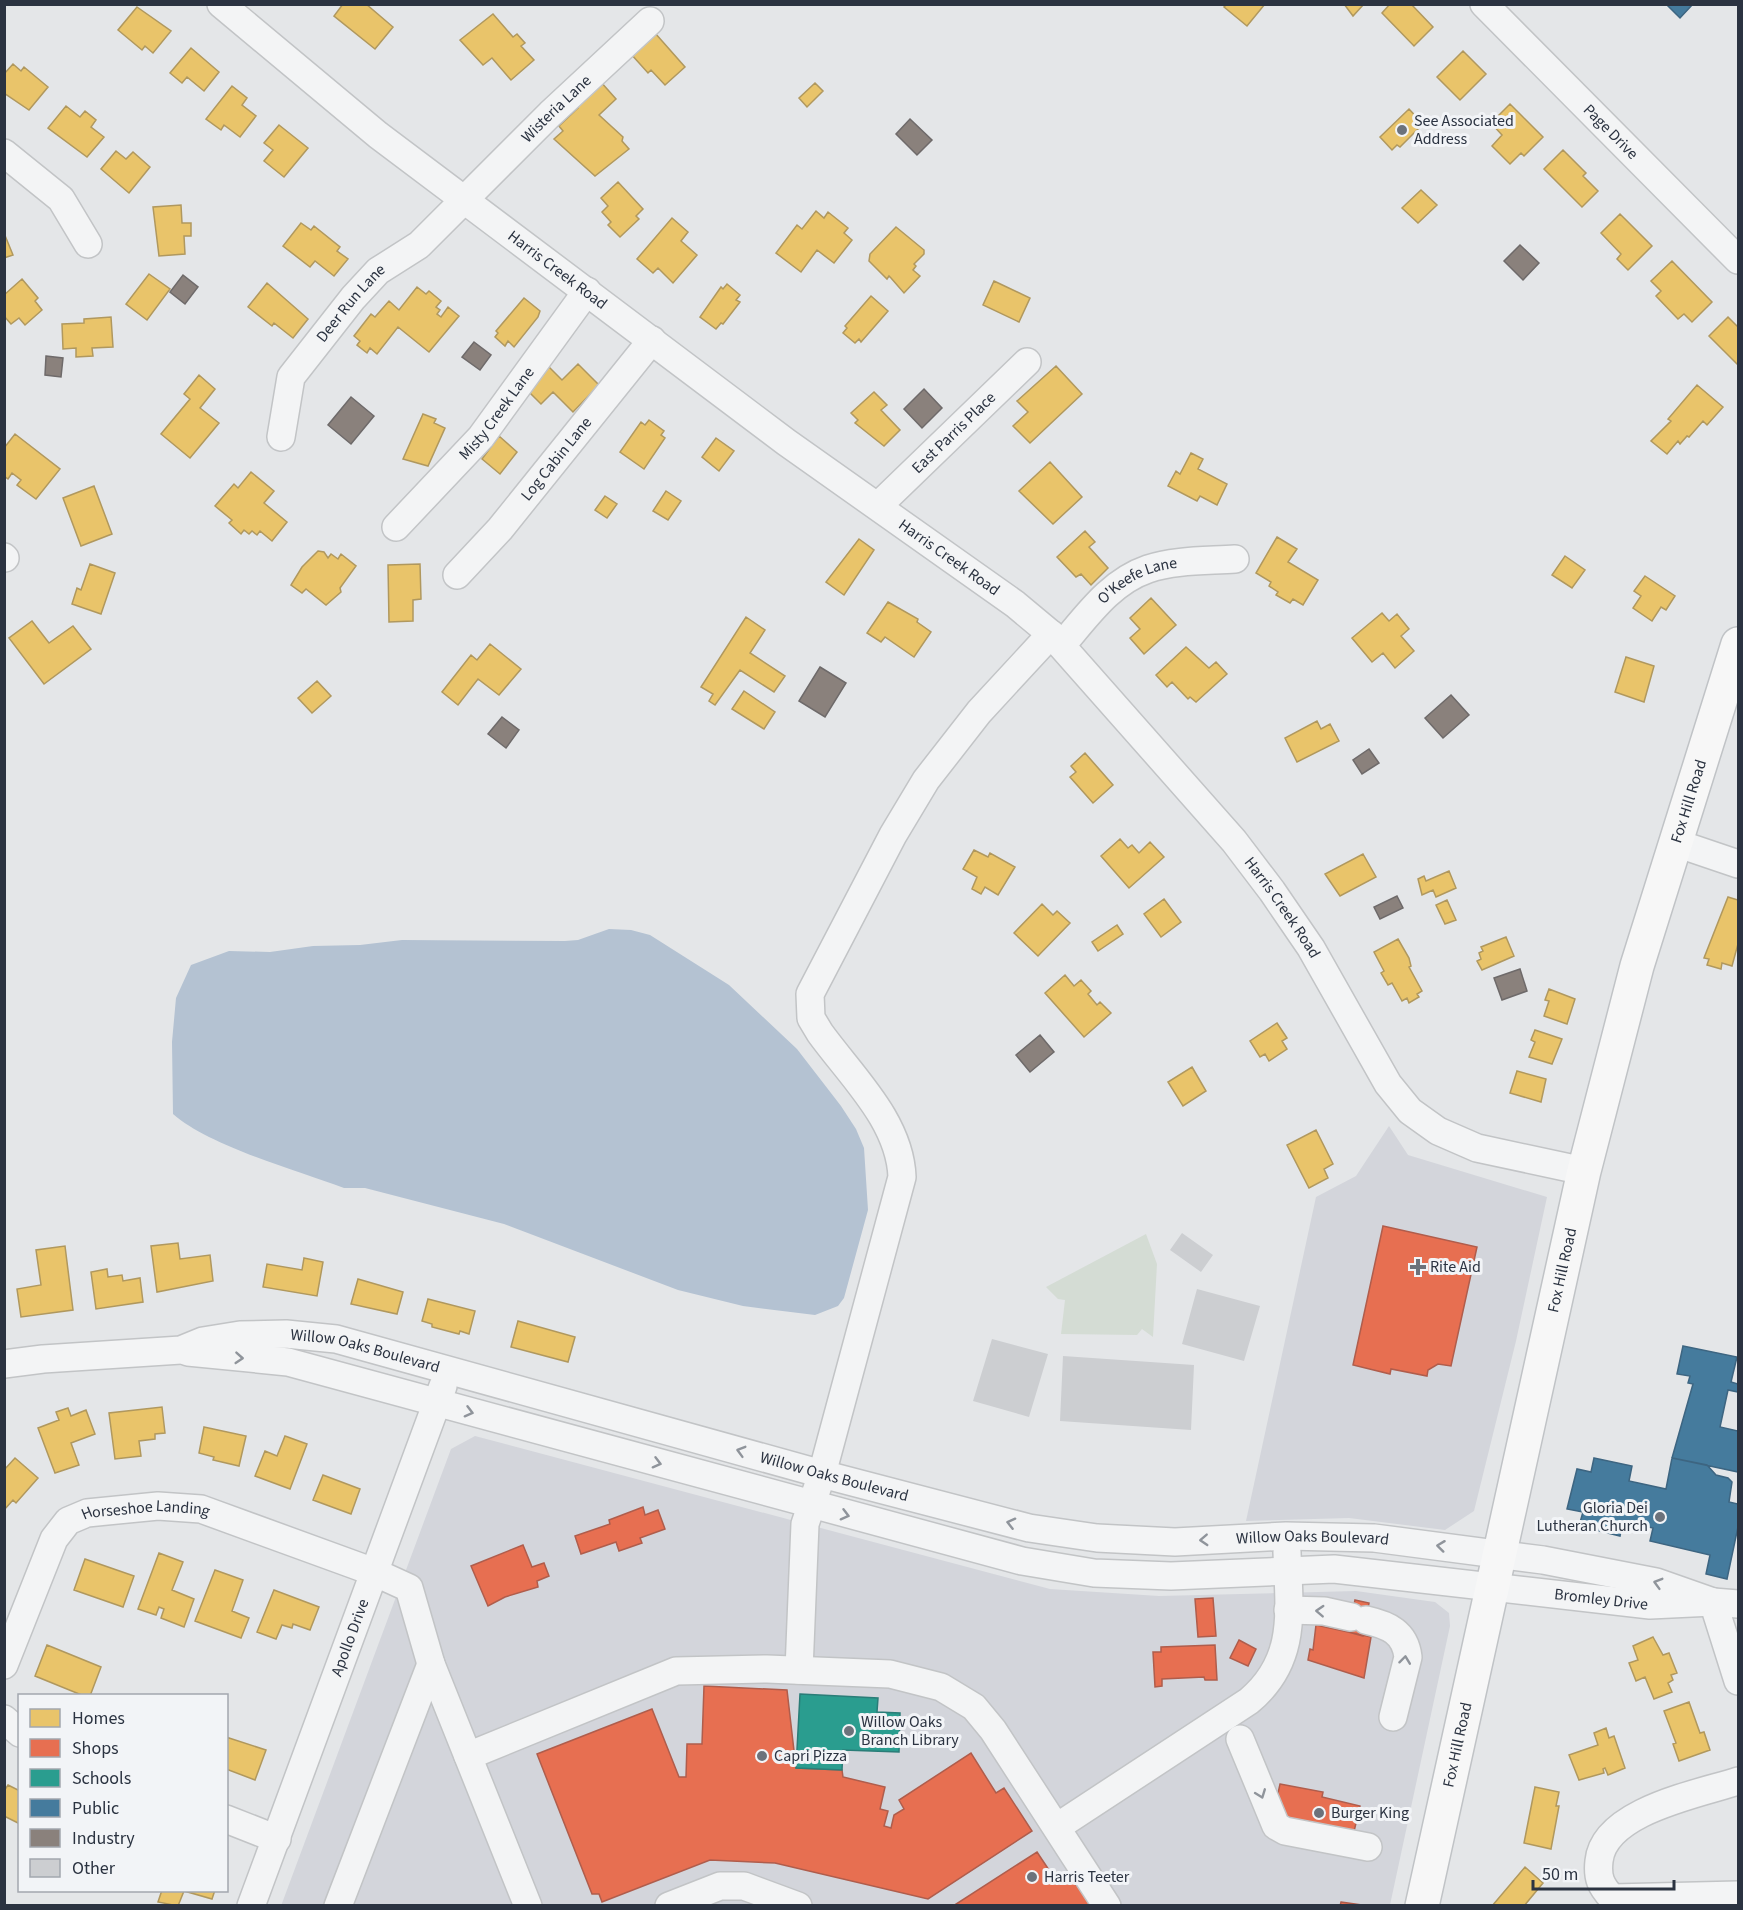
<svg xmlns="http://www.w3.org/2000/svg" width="1743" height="1910" font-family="'Source Sans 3',sans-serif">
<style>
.built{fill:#d3d5db}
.green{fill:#d4dcd4}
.water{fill:#b4c2d2}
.homes{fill:#e9c46a;stroke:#b0985e;stroke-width:1.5}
.shops{fill:#e76f51;stroke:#af5d4c;stroke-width:1.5}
.schools{fill:#2a9d8f;stroke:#2a7d78;stroke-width:1.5}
.public{fill:#457b9d;stroke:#3d6581;stroke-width:1.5}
.industry{fill:#8a817c;stroke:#6e6a6a;stroke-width:1.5}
.building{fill:#ccced1}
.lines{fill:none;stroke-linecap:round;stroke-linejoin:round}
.minor-casing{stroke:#c2c4c6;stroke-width:30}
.major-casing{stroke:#c0c3c6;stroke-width:36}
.minor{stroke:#f3f4f5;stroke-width:27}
.major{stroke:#f7f7f7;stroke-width:33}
.oneway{stroke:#8f949b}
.poi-dot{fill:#6c727b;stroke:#f2f4f7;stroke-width:2}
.labels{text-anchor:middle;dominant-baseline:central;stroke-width:6;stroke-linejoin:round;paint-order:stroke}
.street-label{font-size:16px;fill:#2b3341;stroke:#f2f4f7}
.poi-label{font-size:16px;fill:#2b3341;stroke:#f2f4f7;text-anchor:start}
</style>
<rect width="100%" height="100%" fill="#e4e6e8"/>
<path class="built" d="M1389 1126 1408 1155 1547 1197 1516 1341 1474 1511 1445 1530 1349 1518 1246 1521 1316 1197 1356 1176Z
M475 1436 1050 1589 1159 1596 1356 1591 1435 1602 1449 1613 1450 1626 1390 1905 281 1906 451 1449Z"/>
<path class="green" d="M1146 1234 1157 1264 1153 1337 1142 1329 1137 1335 1061 1334 1065 1300 1058 1299 1046 1287Z"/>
<path class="water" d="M609 929 631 930 650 935 729 985 797 1049 841 1106 856 1129 864 1148 868 1210 844 1298 838 1306 815 1315 743 1306 678 1290 504 1224 365 1188H344C296 1170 209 1146 173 1114L172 1042 176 998 191 965 229 951 270 952 313 946 360 945 402 940 565 941 578 940Z"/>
<path class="homes" d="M343 4H366L393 27 375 49 334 16Z
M1227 4H1265L1247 26 1224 7Z
M1344 4H1364L1353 16Z
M1390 4H1411L1433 27 1414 46 1382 13Z
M137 7 171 31 153 53 145 46 142 50 118 30Z
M493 14 513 37 517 34 525 43 521 46 534 60 511 80 492 58 483 65 460 40Z
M655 33 685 67 665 85 651 70 648 73 631 54Z
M191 48 219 72 204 91 187 77 182 83 170 73Z
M1463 51 1486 74 1460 100 1437 77Z
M13 64 21 71 24 67 48 87 29 110 4 93V74Z
M600 81 616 99 599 115 623 137 622 141 629 149 595 176 554 139 563 131 559 126 578 108 575 104Z
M815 83 823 91 807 107 799 98Z
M232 86 247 98 242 105 256 116 240 137 224 125 221 130 206 119Z
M1510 104 1543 137 1524 156 1521 153 1510 164 1492 146 1502 135 1491 123Z
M66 106 80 117 85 111 96 120 91 127 104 137 87 157 48 128Z
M1409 109 1423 124 1400 147 1397 145 1392 150 1380 137Z
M279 125 308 148 284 177 264 161 273 150 264 143Z
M1563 150 1586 173 1583 176 1598 191 1582 207 1544 169Z
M116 151 126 159 133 152 150 167 129 193 101 169Z
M618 182 643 209 636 216 639 219 620 237 608 225 611 222 602 212 608 206 601 198Z
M1421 190 1437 205 1418 223 1402 208Z
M181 205 182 223H191V236H184L185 254 159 256 153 207Z
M816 211 824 218 828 212 848 228 844 233 852 240 834 263 817 250 801 272 776 253 797 225 802 229Z
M1620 214 1652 246 1628 270 1617 259 1621 254 1601 233Z
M672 218 688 232 681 241 697 255 673 283 658 268 653 273 637 259Z
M301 223 311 230 314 226 340 247 337 251 348 259 334 276 315 261 310 267 283 246Z
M896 227 924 250V254L914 264 916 266 913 270 920 276 904 293 891 278 889 276 887 279 869 261 870 254Z
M4 233 13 255 4 258Z
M1672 261 1712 302 1692 322 1684 314 1678 319 1656 296 1661 291 1651 281Z
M149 274 170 289 147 320 126 304Z
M22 279 38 298 35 301 42 310 25 325 19 318 11 324 4 316V295Z
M994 281 1030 298 1019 322 983 305Z
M267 283 308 319 293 338 274 323 272 326 248 307Z
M727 284 740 295 736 300 740 302 723 324 721 323 716 329 700 317 721 287 723 289Z
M417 287 426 294 429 291 441 301 436 307 440 310 437 314 441 317 448 307 459 316 429 352 398 327 377 354 370 348 367 353 357 345 360 341 354 336 371 314 375 317 389 301 399 310Z
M871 296 888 311 861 342 859 339 855 343 843 333 847 328 845 326Z
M524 298 540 311 538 317 514 347 508 341 505 346 495 337 498 333 496 331Z
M111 317 113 347 92 348 93 356 76 357V348L63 349 62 324 84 323V319Z
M1728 317 1738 327V365L1709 336Z
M546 364 562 380 578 364 599 385 573 412 553 392 541 404 523 386Z
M1056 366 1082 394 1030 443 1013 426 1028 412 1017 401Z
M199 375 215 389 200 408 219 423 190 458 161 434 190 399 184 394Z
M1697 385 1723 407 1707 425 1703 421 1689 437 1687 436 1680 444 1678 441 1667 454 1651 441 1671 421 1668 419Z
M874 392 887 405 881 410 900 430 884 446 855 423 858 420 851 413Z
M423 414 436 419 434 423 445 428 428 466 403 459Z
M649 420 664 431 661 435 665 438 644 469 620 452 641 422 645 425Z
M15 434 60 469 36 499 17 485 21 480 12 473 8 479 4 476V448Z
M499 436 517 452 500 474 482 459Z
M716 438 734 451 719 471 702 457Z
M1191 453 1203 459 1198 469 1227 484 1217 505 1200 496 1197 501 1168 486 1176 471 1180 474Z
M1050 462 1082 497 1053 524 1019 491Z
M251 472 274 491 264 503 287 522 272 541 260 531 257 535 252 531 249 534 244 530 241 534 229 523 232 520 215 506 234 484 238 488Z
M94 486 112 534 81 546 63 498Z
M666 491 681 501 668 520 653 511Z
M605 496 617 504 607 518 595 510Z
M1085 531 1095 542 1089 547 1108 568 1091 585 1081 574 1076 577 1057 557Z
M1277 537 1297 549 1288 562 1318 580 1303 605 1293 599 1290 603 1276 595 1278 592 1269 586 1271 582 1256 573Z
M859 539 874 550 844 595 826 582Z
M318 551 324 552 328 558 331 554 338 559 341 554 356 566 340 588 341 592 326 605 306 589 302 593 291 585 302 567Z
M1565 556 1585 570 1572 588 1552 575Z
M90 564 115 573 101 614 72 604 77 588 81 590Z
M420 564 421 599 413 600V621L389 622 388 565Z
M1645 576 1675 596 1666 610 1661 607 1652 621 1633 608 1641 596 1634 591Z
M1151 598 1176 625 1144 654 1130 638 1140 629 1130 618Z
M888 602 918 619 917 622 931 632 914 657 885 637 881 642 867 633Z
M1382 613 1389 621 1397 614 1409 629 1401 636 1414 651 1395 668 1383 653 1372 662 1352 638Z
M746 617 765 630 750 653 785 676 774 692 740 670 715 705 709 701 713 694 701 687Z
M32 621 49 643 73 626 91 649 44 684 9 638Z
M490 644 521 669 499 695 478 679 458 705 442 692 471 655 477 660Z
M1186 647 1209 668 1216 662 1227 674 1196 702 1190 697 1188 699 1172 682 1167 687 1156 675Z
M1626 657 1654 666 1644 702 1615 692Z
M317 681 331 696 312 713 298 698Z
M744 691 775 712 764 729 732 709Z
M1317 721 1321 729 1330 724 1339 741 1297 762 1285 738Z
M1085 753 1113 785 1093 803 1070 777 1076 772 1071 766Z
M1120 839 1128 848 1132 845 1139 853 1150 842 1164 857 1129 888 1101 856Z
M974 850 988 857 990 853 1015 867 998 895 985 887 981 894 972 889 977 877 963 869Z
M1363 854 1376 877 1340 896 1325 874Z
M1449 871 1456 888 1436 897 1433 890 1422 895 1418 879 1424 876 1426 881Z
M1728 897 1738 900V944L1732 966 1722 963 1721 969 1707 965 1709 959 1704 958Z
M1164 899 1181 922 1161 937 1144 914Z
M1447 900 1456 920 1445 924 1436 905Z
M1042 904 1053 915 1057 911 1070 923 1038 956 1014 933Z
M1117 925 1123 934 1098 951 1092 942Z
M1506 937 1514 956 1482 970 1477 961 1481 959 1479 953 1483 951 1481 947Z
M1398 939 1409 958 1411 966 1409 967 1422 991 1417 994 1419 997 1409 1003 1407 998 1402 1001 1392 983 1388 985 1381 973 1384 971 1374 952Z
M1065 975 1074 986 1081 980 1091 991 1088 994 1097 1005 1100 1002 1111 1013 1084 1037 1045 993Z
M1549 989 1575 999 1567 1024 1544 1016 1549 1001 1545 1000Z
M1277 1023 1287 1038 1282 1041 1287 1049 1269 1061 1265 1054 1260 1057 1250 1041Z
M1535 1030 1562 1039 1552 1064 1529 1057 1535 1042 1531 1040Z
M1192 1067 1206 1091 1183 1106 1168 1082Z
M1517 1071 1546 1079 1541 1102 1510 1093Z
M1316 1130 1333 1164 1324 1169 1328 1178 1309 1188 1287 1145Z
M178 1243 180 1259 210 1255 213 1281 157 1292 151 1246Z
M65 1246 73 1310 21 1317 17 1289 41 1285 36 1250Z
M304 1258 323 1262 317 1296 263 1287 267 1264 302 1270Z
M107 1269 108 1277 122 1275 123 1281 140 1278 143 1302 96 1309 91 1272Z
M358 1279 403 1292 397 1314 351 1304Z
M428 1299 475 1311 469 1334 460 1331 459 1334 432 1327V1324L422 1321Z
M518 1321 575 1337 568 1362 511 1347Z
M162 1407 165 1433 155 1434V1439L139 1441 141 1456 115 1459 109 1413Z
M68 1408 71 1416 86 1410 95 1434 71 1443 79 1465 55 1473 38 1428 59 1420 56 1412Z
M204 1427 246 1436 239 1466 213 1460 214 1457 199 1453Z
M285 1436 307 1444 290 1489 255 1476 265 1451 277 1456Z
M15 1458 38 1478 16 1503 13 1500 4 1510V1470Z
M323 1475 360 1489 351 1514 313 1500Z
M159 1553 183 1562 172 1590 194 1599 184 1627 161 1618 164 1609 159 1607 156 1615 138 1609Z
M85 1559 134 1576 123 1607 74 1590Z
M215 1570 243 1580 232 1611 249 1618 241 1638 195 1621Z
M274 1590 319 1607 310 1630 293 1624 292 1628 282 1625 276 1639 257 1632Z
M1653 1637 1663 1655 1669 1653 1677 1673 1671 1675 1673 1680 1668 1683 1672 1692 1654 1699 1645 1677 1636 1681 1629 1663 1638 1660 1633 1646Z
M47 1645 101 1667 90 1696H84L35 1676Z
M1689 1702 1700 1733 1704 1732 1710 1750 1679 1761 1673 1744 1676 1743 1664 1711Z
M1606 1728 1609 1738 1614 1736 1625 1768 1608 1775 1605 1768 1603 1769 1604 1773 1579 1780 1569 1755 1598 1745 1594 1733Z
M226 1737 266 1750 255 1780 226 1769Z
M8 1785 20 1791V1824L4 1816V1791Z
M1535 1787 1559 1792 1556 1806H1559L1551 1849 1524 1843Z
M1525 1867 1543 1883 1524 1906H1492Z
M162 1890H215L212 1899 184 1891 178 1906 158 1902Z"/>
<path class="shops" d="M1383 1226 1477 1247 1451 1366 1438 1364 1428 1370 1427 1376 1391 1369 1390 1374 1353 1365Z
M643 1507 645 1515 658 1510 665 1529 640 1538 642 1543 619 1551 616 1542 581 1554 575 1536 610 1524 609 1520Z
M523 1545 532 1567 544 1563 549 1576 537 1581 538 1587 505 1597 488 1606 471 1566Z
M1213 1598 1216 1636 1198 1637 1195 1599Z
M1355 1600 1369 1603 1363 1636 1348 1632Z
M1316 1625 1371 1637 1364 1678 1308 1660 1310 1649 1313 1650Z
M1239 1640 1256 1649 1248 1666 1230 1658Z
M1215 1645 1217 1680H1205L1204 1677 1162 1679V1686L1155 1687 1153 1652H1161V1647Z
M704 1686 787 1690 796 1768 842 1770 843 1777 885 1787 880 1809 888 1811 884 1826 891 1828 894 1815 904 1809 899 1800 971 1753 996 1793 1004 1788 1032 1831 928 1899 775 1863 710 1860 602 1902 599 1894H592L537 1754 652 1709 679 1777H686L687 1744H702Z
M1280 1784 1323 1792 1322 1797 1360 1806 1352 1840 1284 1825 1275 1807Z
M1037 1852 1049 1870 1061 1874 1080 1888 1091 1906H953Z
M1341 1902 1362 1905 1340 1906Z"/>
<path class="schools" d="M800 1694 878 1698 877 1712 900 1713 899 1752 843 1750 842 1770 796 1768Z"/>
<path class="public" d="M1666 4H1693L1680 18Z
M1683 1346 1737 1357 1731 1382 1738 1384V1392L1728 1390 1720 1427 1738 1431V1472L1672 1458 1693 1384 1688 1383 1690 1376 1677 1374Z
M1594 1458 1632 1466 1629 1481 1666 1489 1672 1458 1707 1465 1716 1475 1728 1478 1732 1482 1729 1502 1738 1504V1527L1727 1579 1706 1574 1710 1555 1650 1541 1653 1528 1623 1521 1620 1536 1579 1526 1583 1512 1567 1509 1577 1469 1591 1472Z"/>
<path class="industry" d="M910 119 932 140 917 155 896 134Z
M1520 245 1539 263 1523 280 1504 261Z
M183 275 198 287 185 304 170 292Z
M474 342 491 355 480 370 462 357Z
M46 356 63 358 61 377 45 375Z
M924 389 942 408 922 428 904 409Z
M351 397 374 416 351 444 328 425Z
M820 667 846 683 825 717 799 701Z
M1451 695 1469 715 1443 738 1425 718Z
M502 717 519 730 506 748 488 734Z
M1369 749 1379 763 1362 774 1353 760Z
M1397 896 1403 908 1380 919 1374 907Z
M1520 969 1527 991 1502 1000 1494 978Z
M1040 1035 1054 1052 1030 1072 1016 1055Z"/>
<path class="building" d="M1182 1233 1213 1255 1201 1272 1170 1250Z
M1197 1289 1260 1306 1244 1361 1182 1344Z
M992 1339 1048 1354 1029 1417 973 1401Z
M1063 1356 1194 1365 1191 1430 1060 1421Z"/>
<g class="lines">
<defs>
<g id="minor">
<path id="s1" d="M221 4 378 135 786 442 1015 604 1051 634 1234 841 1272 891 1311 948 1388 1084 1410 1111 1438 1131 1477 1148 1584 1171"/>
<path id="s2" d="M1484 4 1738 260"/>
<path d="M4 153 61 199 88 244"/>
<path id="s3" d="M281 437 291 377 353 298 378 271 419 245 550 114 650 21"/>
<path id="s4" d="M879 505 1027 362"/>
<path id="s5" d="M396 527 481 437 587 291"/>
<path d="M4 557 5 558"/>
<path id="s6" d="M457 575 500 529 652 340"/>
<path id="s7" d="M1062 645C1087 616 1110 582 1148 569 1174 560 1208 561 1235 559"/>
<path d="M1676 843 1738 864"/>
<path id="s8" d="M188 1352 288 1362 1022 1561 1094 1573 1171 1576 1334 1569 1650 1605 1713 1602 1738 1604"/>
<path id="s9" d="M4 1364 43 1359 181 1350 203 1341 240 1335 286 1334 336 1339 822 1474 1029 1528 1097 1538 1175 1542 1286 1536 1374 1538 1543 1560 1656 1582 1713 1602"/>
<path d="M1713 1602 1738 1681"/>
<path d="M1288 1610 1324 1611 1351 1617"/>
<path d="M1366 1620C1388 1625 1405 1632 1408 1657L1393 1717"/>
<path id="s10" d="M4 1665 54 1539 68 1521 87 1513 158 1506 201 1509 374 1572 409 1588 431 1664 528 1906"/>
<path d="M799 1670 805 1524 822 1474 902 1177C900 1121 851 1076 820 1033L811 1018 810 994 893 835 926 780 979 712 1051 634"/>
<path d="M4 1719 20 1733"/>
<path d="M1240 1739 1276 1826 1285 1831 1368 1847"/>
<path d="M468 1756 676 1671 767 1669 890 1674 941 1687 974 1707 993 1730 1107 1906"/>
<path d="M1738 1781C1698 1794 1604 1811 1599 1861 1597 1878 1601 1886 1612 1898L1738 1895"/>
<path d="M226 1819 277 1839"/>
<path d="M1057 1827 1249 1701C1298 1660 1289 1610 1287 1552"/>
<path id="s11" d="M251 1906 443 1386"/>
<path d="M338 1906 431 1664"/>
<path d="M669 1906 720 1886H744L798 1906"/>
</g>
<g id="major">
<path id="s12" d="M1422 1906 1584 1171 1637 966 1738 644"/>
</g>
</defs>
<use href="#minor" class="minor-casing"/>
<use href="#major" class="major-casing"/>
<use href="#minor" class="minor"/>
<use href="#major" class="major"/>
</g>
<defs><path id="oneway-chevron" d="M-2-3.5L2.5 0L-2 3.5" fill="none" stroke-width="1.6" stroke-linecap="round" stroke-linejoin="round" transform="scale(1.5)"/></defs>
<g class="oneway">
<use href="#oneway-chevron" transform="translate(239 1358) rotate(4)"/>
<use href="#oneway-chevron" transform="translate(469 1412) rotate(15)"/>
<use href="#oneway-chevron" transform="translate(741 1451) rotate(-164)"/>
<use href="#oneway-chevron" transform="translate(657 1463) rotate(15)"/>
<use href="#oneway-chevron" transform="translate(845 1515) rotate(15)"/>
<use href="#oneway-chevron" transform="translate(1011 1523) rotate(-166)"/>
<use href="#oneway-chevron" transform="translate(1204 1540) rotate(177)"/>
<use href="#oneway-chevron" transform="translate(1441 1546) rotate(-173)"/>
<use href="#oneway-chevron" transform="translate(1658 1583) rotate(-164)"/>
<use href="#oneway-chevron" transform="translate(1320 1611) rotate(-177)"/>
<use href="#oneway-chevron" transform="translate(1405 1660) rotate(-83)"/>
<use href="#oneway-chevron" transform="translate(1261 1794) rotate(69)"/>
</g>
<g class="poi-dot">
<circle cx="1402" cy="130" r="6"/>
<path d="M1415 1258h6v6h6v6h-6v6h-6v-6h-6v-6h6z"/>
<circle cx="1660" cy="1517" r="6"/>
<circle cx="849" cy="1731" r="6"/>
<circle cx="762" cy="1756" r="6"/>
<circle cx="1319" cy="1813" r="6"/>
<circle cx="1032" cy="1877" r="6"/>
</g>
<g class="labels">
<g class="street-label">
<text stroke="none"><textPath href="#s3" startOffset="440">Wisteria Lane</textPath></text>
<text stroke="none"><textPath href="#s2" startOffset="180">Page Drive</textPath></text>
<text stroke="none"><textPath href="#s1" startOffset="429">Harris Creek Road</textPath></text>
<text stroke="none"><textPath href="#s3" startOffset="156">Deer Run Lane</textPath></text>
<text stroke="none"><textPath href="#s5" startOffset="152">Misty Creek Lane</textPath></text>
<text stroke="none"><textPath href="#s4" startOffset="104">East Parris Place</textPath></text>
<text stroke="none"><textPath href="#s6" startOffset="153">Log Cabin Lane</textPath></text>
<text stroke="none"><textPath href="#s1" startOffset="915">Harris Creek Road</textPath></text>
<text stroke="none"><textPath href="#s7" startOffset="102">O'Keefe Lane</textPath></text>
<text stroke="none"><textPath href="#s12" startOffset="1137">Fox Hill Road</textPath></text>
<text stroke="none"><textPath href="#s1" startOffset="1401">Harris Creek Road</textPath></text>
<text stroke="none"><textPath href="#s12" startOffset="651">Fox Hill Road</textPath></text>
<text stroke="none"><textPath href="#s9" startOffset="366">Willow Oaks Boulevard</textPath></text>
<text stroke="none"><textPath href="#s9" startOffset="852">Willow Oaks Boulevard</textPath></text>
<text stroke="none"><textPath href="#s10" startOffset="238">Horseshoe Landing</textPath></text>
<text stroke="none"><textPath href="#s9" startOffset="1338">Willow Oaks Boulevard</textPath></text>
<text stroke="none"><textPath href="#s8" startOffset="1443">Bromley Drive</textPath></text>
<text stroke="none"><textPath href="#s11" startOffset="286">Apollo Drive</textPath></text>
<text stroke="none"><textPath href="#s12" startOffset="165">Fox Hill Road</textPath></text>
</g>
<g class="poi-label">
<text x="1414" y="121">See Associated<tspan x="1414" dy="18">Address</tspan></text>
<text x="1430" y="1267">Rite Aid</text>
<text x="1648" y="1508" text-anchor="end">Gloria Dei<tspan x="1648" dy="18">Lutheran Church</tspan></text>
<text x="861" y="1722">Willow Oaks<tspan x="861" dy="18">Branch Library</tspan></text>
<text x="774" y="1756">Capri Pizza</text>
<text x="1331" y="1813">Burger King</text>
<text x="1044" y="1877">Harris Teeter</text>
</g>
</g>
<rect width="1743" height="1910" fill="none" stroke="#2b3341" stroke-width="12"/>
<rect x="18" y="1694" width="210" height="198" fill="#f2f4f7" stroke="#a2a7ae" stroke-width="1.5"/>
<rect x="30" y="1709" width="30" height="18" fill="#e9c46a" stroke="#a2a7ae" stroke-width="1.5"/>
<text x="72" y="1724" font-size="18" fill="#2b3341">Homes</text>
<rect x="30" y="1739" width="30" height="18" fill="#e76f51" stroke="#a2a7ae" stroke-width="1.5"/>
<text x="72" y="1754" font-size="18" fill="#2b3341">Shops</text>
<rect x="30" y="1769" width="30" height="18" fill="#2a9d8f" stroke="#a2a7ae" stroke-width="1.5"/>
<text x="72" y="1784" font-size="18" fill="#2b3341">Schools</text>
<rect x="30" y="1799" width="30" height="18" fill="#457b9d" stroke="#a2a7ae" stroke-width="1.5"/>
<text x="72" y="1814" font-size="18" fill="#2b3341">Public</text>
<rect x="30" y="1829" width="30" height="18" fill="#8a817c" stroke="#a2a7ae" stroke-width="1.5"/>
<text x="72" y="1844" font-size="18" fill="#2b3341">Industry</text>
<rect x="30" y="1859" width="30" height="18" fill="#ccced1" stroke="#a2a7ae" stroke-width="1.5"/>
<text x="72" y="1874" font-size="18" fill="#2b3341">Other</text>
<path d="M1533 1880v9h141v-9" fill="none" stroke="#2b3341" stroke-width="3"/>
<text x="1542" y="1880" font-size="18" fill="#2b3341" stroke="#f2f4f7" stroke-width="4.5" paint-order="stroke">50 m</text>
</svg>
